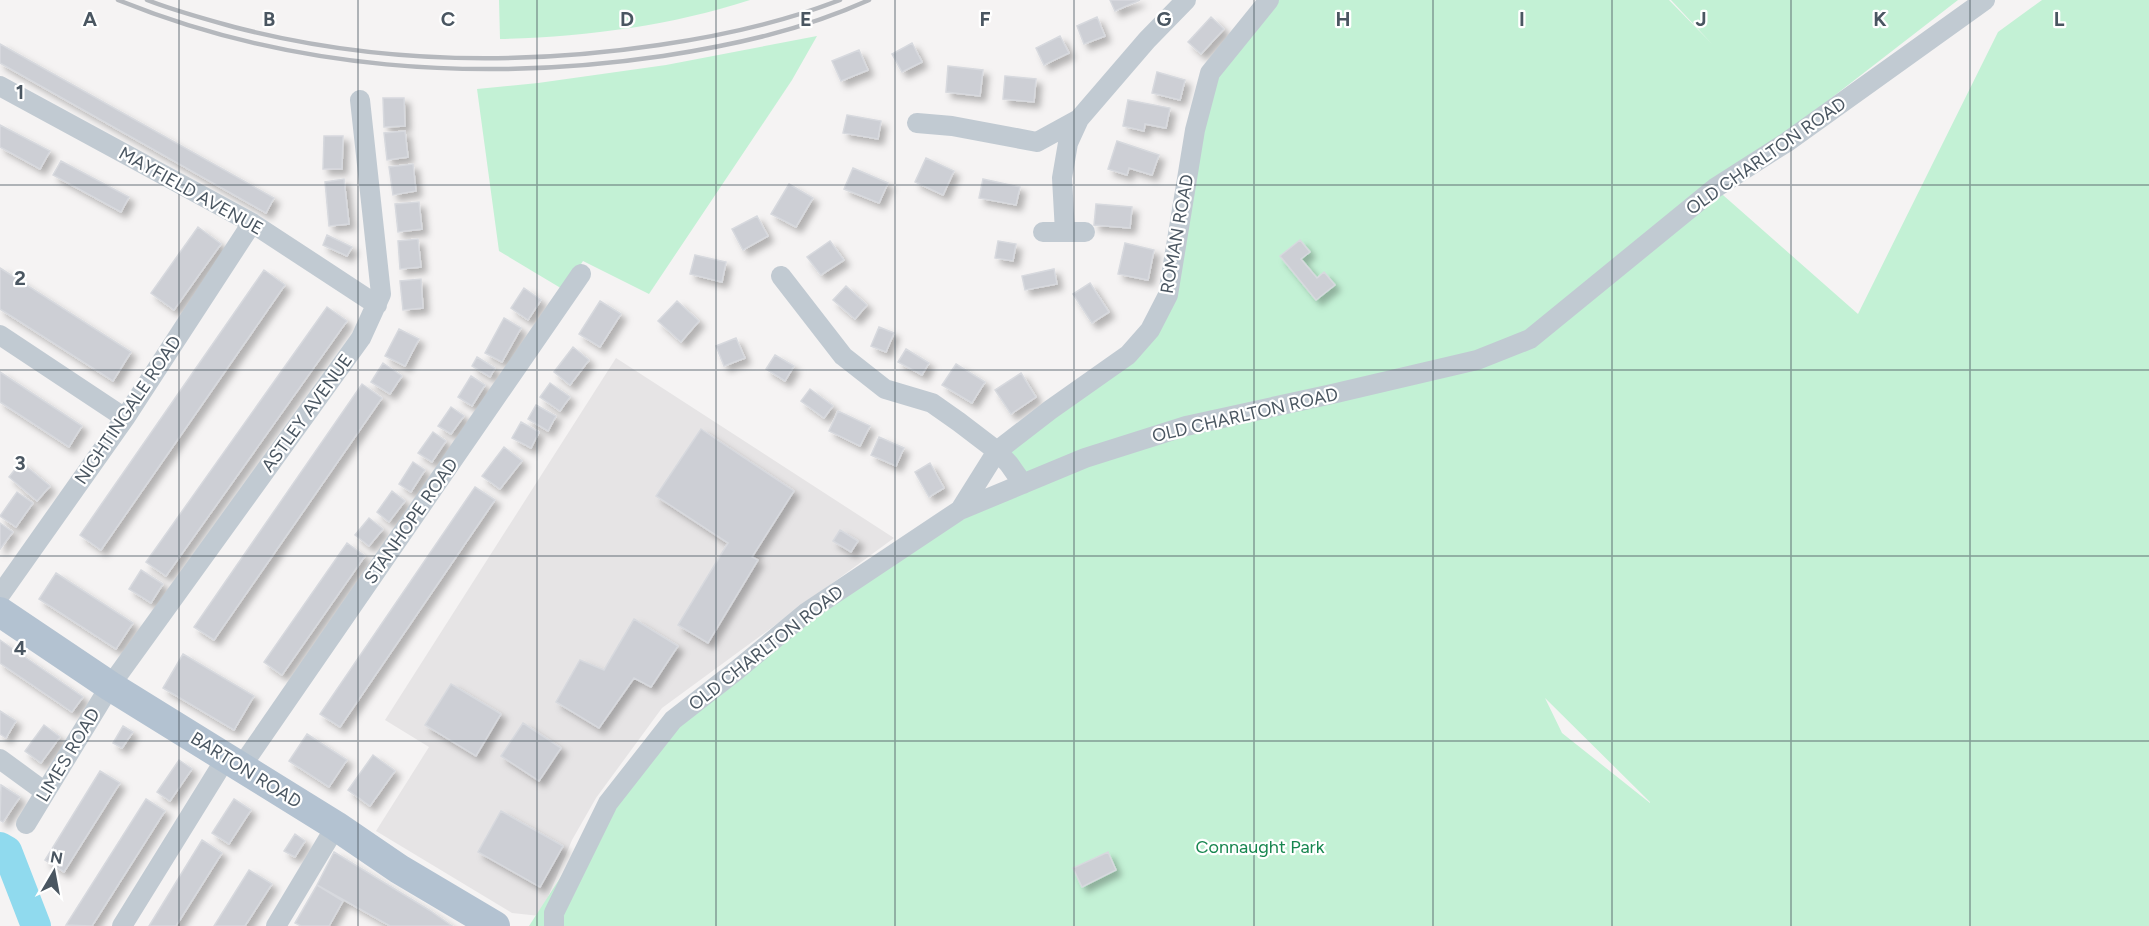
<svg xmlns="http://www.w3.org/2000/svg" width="2149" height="926" font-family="Figtree,sans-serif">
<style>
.education{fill:#e6e4e5}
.green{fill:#c3f1d5;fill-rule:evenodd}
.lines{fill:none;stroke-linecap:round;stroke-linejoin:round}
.river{stroke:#90daee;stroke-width:30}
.building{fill:#cdcfd5;stroke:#d7d9de;stroke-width:1.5;filter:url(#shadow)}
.minor{stroke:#c1cad2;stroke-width:20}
.primary{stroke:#b3c2d1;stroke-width:30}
.rail{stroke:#b5b8bd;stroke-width:4.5}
.grid{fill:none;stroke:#4a5661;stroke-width:1.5;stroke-opacity:0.55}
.labels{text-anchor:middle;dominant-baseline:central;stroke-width:4.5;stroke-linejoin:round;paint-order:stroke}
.street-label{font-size:18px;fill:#4a5661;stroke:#fff}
.park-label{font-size:18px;fill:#17864f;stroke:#fff}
.grid-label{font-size:20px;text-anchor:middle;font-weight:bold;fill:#4a5661;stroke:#fff;stroke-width:4.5;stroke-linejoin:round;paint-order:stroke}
</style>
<defs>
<filter id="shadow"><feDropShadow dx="5.5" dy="5.5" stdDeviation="3" flood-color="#0004"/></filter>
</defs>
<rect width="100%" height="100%" fill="#f5f3f3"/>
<path class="education" d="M616 358 894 538 662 708 596 798 572 840 540 916 512 913 376 831 429 747 385 720Z"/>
<path class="green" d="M499 0H750C670 26 584 37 500 39Z
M1269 0H1669L1712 44 1671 0H1958L1715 188 1858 314 1998 32 2042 0H2149V926H529L608 804 673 720 807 612 1023 484 997 451 1128 355 1168 295 1210 73ZM1545 698 1650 802V803L1562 733Z
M817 36 792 80 649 294 583 261 564 290 499 251 477 89 538 83 666 65Z"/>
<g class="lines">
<path class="river" d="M0 847 7 851 36 926"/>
</g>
<path class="building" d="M1110 0H1140L1115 11Z
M1097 17 1105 36 1084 44 1077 26Z
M1211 17 1224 29 1201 54 1188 42Z
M1060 36 1069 53 1044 65 1036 48Z
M912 43 922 62 902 72 892 54Z
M0 44 274 198 266 213 0 63Z
M859 50 868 70 841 81 832 61Z
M948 66 983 70 980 96 946 92Z
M1157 72 1185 80 1180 100 1152 93Z
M1005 76 1036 79 1034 102 1003 99Z
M383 98H404L405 126 384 127Z
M1128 100 1170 108 1166 128 1145 124 1144 131 1123 126Z
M847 115 881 121 878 139 843 133Z
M0 125 50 151 40 169 0 147Z
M405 131 408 157 387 160 384 133Z
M324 136H343L342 169H323Z
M1117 141 1159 155 1152 175 1129 168 1127 175 1108 169Z
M926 158 954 171 943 195 915 182Z
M61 161 129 197 121 212 53 175Z
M413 164 416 191 393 195 389 167Z
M853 168 888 183 879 203 844 189Z
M344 179 349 224 329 226 325 182Z
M983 179 1020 187 1016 205 979 198Z
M789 184 813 198 796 227 771 214Z
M419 202 422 229 398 232 395 204Z
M1096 204 1132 207 1130 228 1094 225Z
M757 216 768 236 743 250 732 229Z
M198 227 221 244 174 310 151 293Z
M327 235 352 247 347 256 323 245Z
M418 239 421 267 400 269 398 241Z
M1300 240 1310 252 1301 259 1317 278 1324 272 1335 285 1316 300 1280 256Z
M830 241 844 260 821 275 807 257Z
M998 241 1016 244 1013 261 995 258Z
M1125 243 1154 250 1148 280 1118 274Z
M695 255 726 262 722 282 690 274Z
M0 268 131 352 113 381 0 309Z
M1054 269 1057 284 1025 290 1022 276Z
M264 270 285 285 101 550 80 535Z
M421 279 423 308 403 310 400 281Z
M1090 283 1109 312 1092 323 1073 294Z
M846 286 867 305 855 319 833 300Z
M524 288 541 300 528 320 511 308Z
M600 301 621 314 600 347 579 334Z
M677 301 699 321 681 342 658 321Z
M327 307 347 321 166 576 146 562Z
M504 318 521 328 502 362 485 353Z
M879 327 894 333 886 352 871 346Z
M399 329 419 339 405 366 385 356Z
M736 338 745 358 724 366 716 346Z
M573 347 589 360 570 385 554 372Z
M906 349 929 363 922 375 898 362Z
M775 355 794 366 785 381 766 369Z
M477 357 495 368 490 377 472 366Z
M383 363 402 376 390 394 371 382Z
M956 364 985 382 972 403 942 385Z
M0 372 82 426 69 447 0 402Z
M1021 373 1036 397 1011 414 995 390Z
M471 376 485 385 472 406 458 397Z
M550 383 570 397 560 411 540 397Z
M362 384 382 398 214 640 194 627Z
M810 389 833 406 824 418 801 401Z
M536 405 556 416 548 431 528 419Z
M451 407 464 416 451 434 438 426Z
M838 411 870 426 860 446 829 431Z
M521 422 539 432 531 448 512 438Z
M701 429 794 491 752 557 758 560 708 643 678 625 728 543 656 496Z
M433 432 446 441 432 462 418 453Z
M879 437 904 448 896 466 871 455Z
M504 447 522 461 500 489 482 476Z
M21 462 50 486 37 501 9 477Z
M413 462 425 470 411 492 399 484Z
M930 463 944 488 929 497 915 472Z
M475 487 495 500 340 727 320 714Z
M392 491 405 501 389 522 377 512Z
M17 492 33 503 16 527 0 516Z
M369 518 383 529 369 546 355 535Z
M0 523 13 532 0 549Z
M840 530 858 541 851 552 833 541Z
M347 543 365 556 282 675 264 662Z
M141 570 163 584 151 603 129 589Z
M56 573 133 623 116 649 39 599Z
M634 619 678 646 651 687 634 678 599 728 556 702 580 660 604 670Z
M0 640 83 697 72 712 0 663Z
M183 654 254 696 234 730 163 688Z
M451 684 501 714 476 756 425 725Z
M0 711 16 721 6 738 0 734Z
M523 723 561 748 539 781 501 756Z
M44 725 60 737 41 763 25 751Z
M123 726 133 732 122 748 113 743Z
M307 734 347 760 329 787 289 761Z
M373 755 395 771 370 806 348 790Z
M179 760 192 769 170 801 157 792Z
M100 771 120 783 64 872 45 860Z
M1 785 20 797 3 822 0 820Z
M146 799 165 811 92 926 66 925Z
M234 799 251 810 229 844 212 833Z
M501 811 563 846 540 887 478 852Z
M295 834 305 841 295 857 284 851Z
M202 840 222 853 176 926H149Z
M334 852 429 910 452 926H390L317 885Z
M1108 852 1116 870 1082 887 1073 868Z
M249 870 272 884 245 926H214Z
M317 885 343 901 329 926H301L295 923Z"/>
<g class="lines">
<path class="minor" d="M0 86 252 223 377 305
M917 123 952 126 1037 142 1079 119
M1043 232H1085
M1065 232 1062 178 1068 143 1079 119 1147 40 1186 0
M781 276 843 356 885 389 932 403 959 422 997 451 1009 464 1023 484
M0 335 125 418
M960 510 997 451 1050 410 1128 355 1150 330 1168 295 1195 130 1210 73 1269 0
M0 595 125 418 252 223
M0 759 45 792
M241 767 581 274
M26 824 110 686 361 338 381 294 360 100
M122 926 226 758
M276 926 336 826
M554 926V913L608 803 673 720 737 670 807 612 960 510 1085 458 1186 426 1332 394 1477 360 1530 339 1715 188 1787 142 1985 0"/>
<path class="primary" d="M0 612 110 686 336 826 399 869 495 926"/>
<path class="rail" d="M118 0C290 70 480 83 663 56 734 45 803 30 869 0
M147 0C175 11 205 19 234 27 373 63 518 66 659 45 721 36 781 23 840 0"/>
</g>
<path class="grid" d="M179 0V926M358 0V926M537 0V926M716 0V926M895 0V926M1074 0V926M1254 0V926M1433 0V926M1612 0V926M1791 0V926M1970 0V926M0 185H2149M0 370H2149M0 556H2149M0 741H2149"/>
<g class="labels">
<g class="street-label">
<text transform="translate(1766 156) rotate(-35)">OLD CHARLTON ROAD</text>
<text transform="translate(191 191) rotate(29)">MAYFIELD AVENUE</text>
<text transform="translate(1177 234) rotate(-80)">ROMAN ROAD</text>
<text transform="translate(128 410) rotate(-56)">NIGHTINGALE ROAD</text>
<text transform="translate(307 413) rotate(-54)">ASTLEY AVENUE</text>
<text transform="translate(1245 415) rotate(-13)">OLD CHARLTON ROAD</text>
<text transform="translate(411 521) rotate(-55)">STANHOPE ROAD</text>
<text transform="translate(766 648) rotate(-38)">OLD CHARLTON ROAD</text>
<text transform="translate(68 755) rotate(-59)">LIMES ROAD</text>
<text transform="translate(246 770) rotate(32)">BARTON ROAD</text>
</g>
<g class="park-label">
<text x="1260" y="847">Connaught Park</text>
</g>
</g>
<g class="grid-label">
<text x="90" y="26">A</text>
<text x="269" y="26">B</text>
<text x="448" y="26">C</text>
<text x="627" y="26">D</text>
<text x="806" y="26">E</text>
<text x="985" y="26">F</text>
<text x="1164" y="26">G</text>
<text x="1343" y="26">H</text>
<text x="1522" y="26">I</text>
<text x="1701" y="26">J</text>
<text x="1880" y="26">K</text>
<text x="2059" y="26">L</text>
<text x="20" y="99">1</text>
<text x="20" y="285">2</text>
<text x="20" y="470">3</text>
<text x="20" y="655">4</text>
</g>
<g transform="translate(54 872) rotate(10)" stroke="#ffffff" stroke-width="4.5" paint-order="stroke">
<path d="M0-4.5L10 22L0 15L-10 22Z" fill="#4a5661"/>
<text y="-9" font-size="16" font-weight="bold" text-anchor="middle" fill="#4a5661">N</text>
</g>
</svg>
